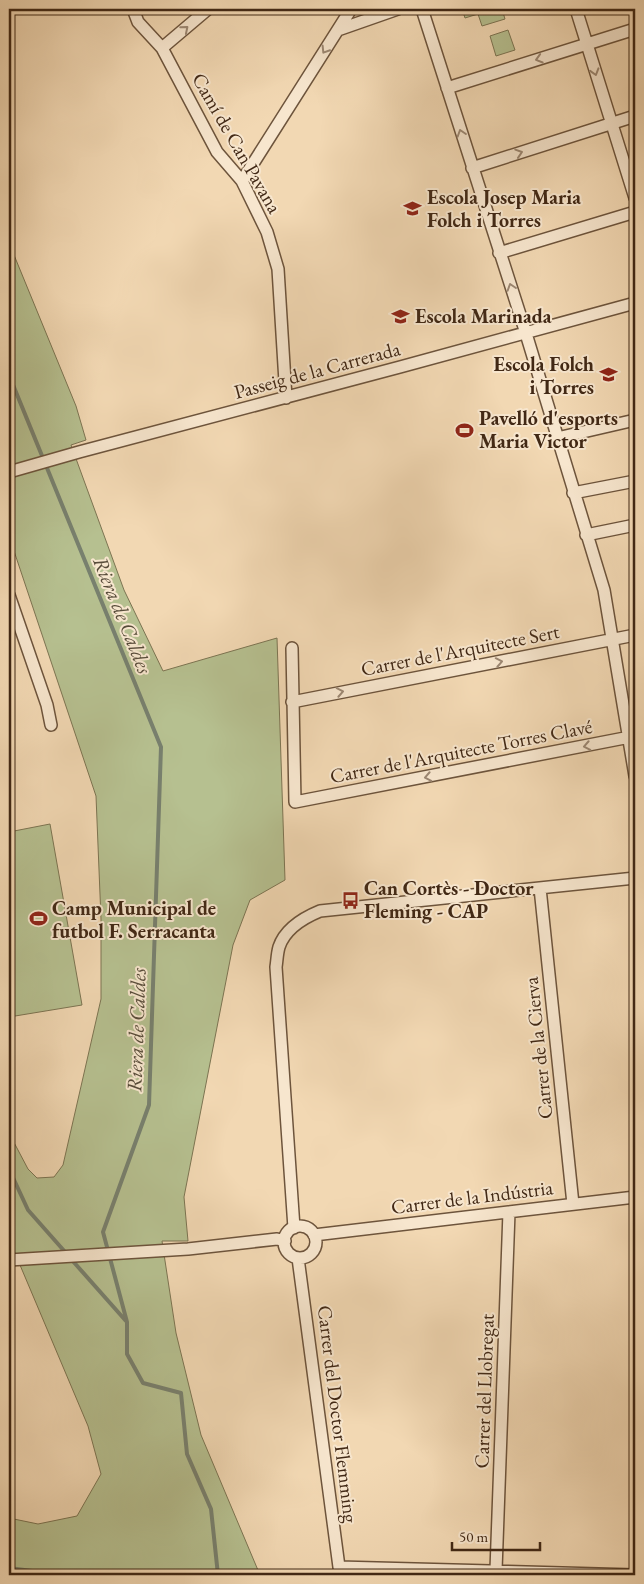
<svg xmlns="http://www.w3.org/2000/svg" width="644" height="1584" font-family="'EB Garamond',serif">
<style>
.green{fill:#b6c090;stroke:#7c7452}
.lines{fill:none;stroke-linecap:round;stroke-linejoin:round}
.stream{stroke:#78806e;stroke-width:4}
.minor-casing{stroke:#6d543c;stroke-width:14}
.minor{stroke:#f7e6ce;stroke-width:11}
.oneway{stroke:#9c8772}
.labels{text-anchor:middle;dominant-baseline:central;stroke-width:4;stroke-linejoin:round;paint-order:stroke}
.street-label{font-size:20px;fill:#412815;stroke:#f7e6ce}
.poi-label{font-size:20px;font-weight:bold;fill:#412815;stroke:#f7e6ce;text-anchor:start}
.water-label{font-size:21px;font-style:italic;fill:#584c3a;stroke:#f7e6ce}
</style>
<rect width="100%" height="100%" fill="#f2d8b3"/>
<filter id="stains"><feTurbulence type="fractalNoise" baseFrequency=".004" numOctaves="4"/><feColorMatrix values="0 0 0 0 .2 0 0 0 0 .09 0 0 0 0 .02 0 0 0 .5 -.17"/></filter>
<radialGradient id="worn" r=".72"><stop offset=".6" stop-color="#630" stop-opacity="0"/><stop offset="1" stop-color="#630" stop-opacity=".3"/></radialGradient>
<path class="green" d="M462 9H502L505 19 482 26 478 14 465 18Z
M508 30 515 50 496 56 490 36Z
M9 251 14 255 76 406 86 440 71 445 124 590 163 671 277 638 285 880 250 900 233 945 184 1197 188 1241H162L176 1333 201 1435 260 1575H9V1518L38 1524 77 1516 101 1474 88 1426 9 1239V1133L28 1169 37 1178 54 1177 63 1165 101 999V919L96 796 9 536Z
M50 824 82 1005 9 1017V832Z"/>
<g class="lines">
<path class="stream" d="M9 375 161 747 149 1105 103 1232 127 1322V1354L143 1383 181 1393 187 1454 211 1509 218 1575
M9 1169 28 1210 66 1253
M71 1259 126 1321
M9 1568 63 1575"/>
<defs>
<path id="minor" d="M133 9 138 22 162 48 217 152 242 181 267 232 278 269 286 398
M422 9 524 327 604 590 635 776
M576 9 635 198
M338 30 398 9
M162 48 208 9
M447 88 635 29
M472 168 635 116
M242 181 351 9
M499 253 635 212
M557 438 635 420
M9 472 79 452 400 367 635 303
M573 493 635 481
M586 535 635 525
M9 595 47 705 51 725
M292 648 295 802 635 736
M292 702 635 635
M540 888 573 1204
M284 1242a16 16 0 1 1 32 0a16 16 0 1 1-32 0Z
M294 1228 276 967C277 961 277 954 279 947 285 929 303 918 320 911L635 878
M314 1235 635 1197
M298 1258 339 1567 342 1575
M9 1260 188 1249 277 1239 285 1241
M339 1567 635 1575
M496 1570 509 1212"/>
</defs>
<use href="#minor" class="minor-casing"/>
<use href="#minor" class="minor"/>
</g>
<defs><path id="oneway-chevron" d="M-2-3.5L2.5 0L-2 3.5" fill="none" stroke-width="1.6" stroke-linecap="round" stroke-linejoin="round" transform="scale(1.25)"/></defs>
<g class="oneway">
<use href="#oneway-chevron" transform="translate(185 29) rotate(-40)"/>
<use href="#oneway-chevron" transform="translate(325 50) rotate(122)"/>
<use href="#oneway-chevron" transform="translate(539 59) rotate(163)"/>
<use href="#oneway-chevron" transform="translate(595 72) rotate(73)"/>
<use href="#oneway-chevron" transform="translate(461 133) rotate(-108)"/>
<use href="#oneway-chevron" transform="translate(519 153) rotate(-18)"/>
<use href="#oneway-chevron" transform="translate(511 287) rotate(-108)"/>
<use href="#oneway-chevron" transform="translate(499 662) rotate(-11)"/>
<use href="#oneway-chevron" transform="translate(340 692) rotate(-11)"/>
<use href="#oneway-chevron" transform="translate(587 746) rotate(169)"/>
<use href="#oneway-chevron" transform="translate(428 777) rotate(169)"/>
</g>
<defs>
<symbol id="school-bare" viewBox="-9 -9 18 18"><path d="M0-5L7-2L0 1L-7-2ZM-4 1L0 2.5L4 1V4Q0 6-4 4Z" fill="#8f2418" stroke="#f7e6ce" stroke-width="2.5" paint-order="stroke"/></symbol>
<symbol id="stadium-bare" viewBox="-9 -9 18 18"><path d="M0-5a6.5 5 0 1 0 0 10a6.5 5 0 1 0 0-10ZM-3.5-1.8h7v3.6h-7Z" fill="#8f2418" stroke="#f7e6ce" stroke-width="2.5" paint-order="stroke"/></symbol>
<symbol id="bus-bare" viewBox="-9 -9 18 18"><path d="M-5-6H5V4H4V6H2V4H-2V6H-4V4H-5ZM-3.5-4V0h7V-4ZM-3.5 1.2v1.5H-2V1.2ZM2 1.2v1.5H3.5V1.2Z" fill="#8f2418" stroke="#f7e6ce" stroke-width="2.5" paint-order="stroke"/></symbol>
</defs>
<g fill-rule="evenodd">
<use href="#school-bare" x="400" y="196" width="25" height="25"/>
<use href="#school-bare" x="388" y="304" width="25" height="25"/>
<use href="#school-bare" x="596" y="362" width="25" height="25"/>
<use href="#stadium-bare" x="452" y="418" width="25" height="25"/>
<use href="#bus-bare" x="338" y="888" width="25" height="25"/>
<use href="#stadium-bare" x="26" y="906" width="25" height="25"/>
</g>
<g class="labels">
<g class="street-label">
<text transform="translate(237 143) rotate(60)">Camí de Can Pavana</text>
<text transform="translate(317 370) rotate(-15)">Passeig de la Carrerada</text>
<text transform="translate(460 650) rotate(-11)">Carrer de l'Arquitecte Sert</text>
<text transform="translate(461 751) rotate(-11)">Carrer de l'Arquitecte Torres Clavé</text>
<text transform="translate(538 1048) rotate(-96)">Carrer de la Cierva</text>
<text transform="translate(472 1197) rotate(-7)">Carrer de la Indústria</text>
<text transform="translate(484 1391) rotate(-88)">Carrer del Llobregat</text>
<text transform="translate(338 1414) rotate(83)">Carrer del Doctor Flemming</text>
</g>
<g class="poi-label">
<text x="427" y="197">Escola Josep Maria<tspan x="427" dy="23">Folch i Torres</tspan></text>
<text x="415" y="316">Escola Marinada</text>
<text x="594" y="364" text-anchor="end">Escola Folch<tspan x="594" dy="23">i Torres</tspan></text>
<text x="479" y="418">Pavelló d'esports<tspan x="479" dy="23">Maria Victor</tspan></text>
<text x="364" y="888">Can Cortès - Doctor<tspan x="364" dy="23">Fleming - CAP</tspan></text>
<text x="52" y="908">Camp Municipal de<tspan x="52" dy="23">futbol F. Serracanta</tspan></text>
</g>
<g class="water-label">
<text transform="translate(123 615) rotate(68)">Riera de Caldes</text>
<text transform="translate(136 1030) rotate(-88)">Riera de Caldes</text>
</g>
</g>
<rect width="644" height="1584" fill="none" stroke="#f2d8b3" stroke-width="30"/>
<rect x="10" y="10" width="624" height="1564" fill="none" stroke="#412815" stroke-width="2.5"/>
<rect x="15" y="15" width="614" height="1554" fill="none" stroke="#412815"/>
<path d="M452 1542v8h88v-8" fill="none" stroke="#412815" stroke-width="2.5"/>
<text x="459" y="1542" font-size="15" fill="#412815" stroke="#f7e6ce" stroke-width="4" paint-order="stroke">50 m</text>
<rect width="100%" height="100%" filter="url(#stains)"/>
<rect width="100%" height="100%" fill="url(#worn)"/>
</svg>
